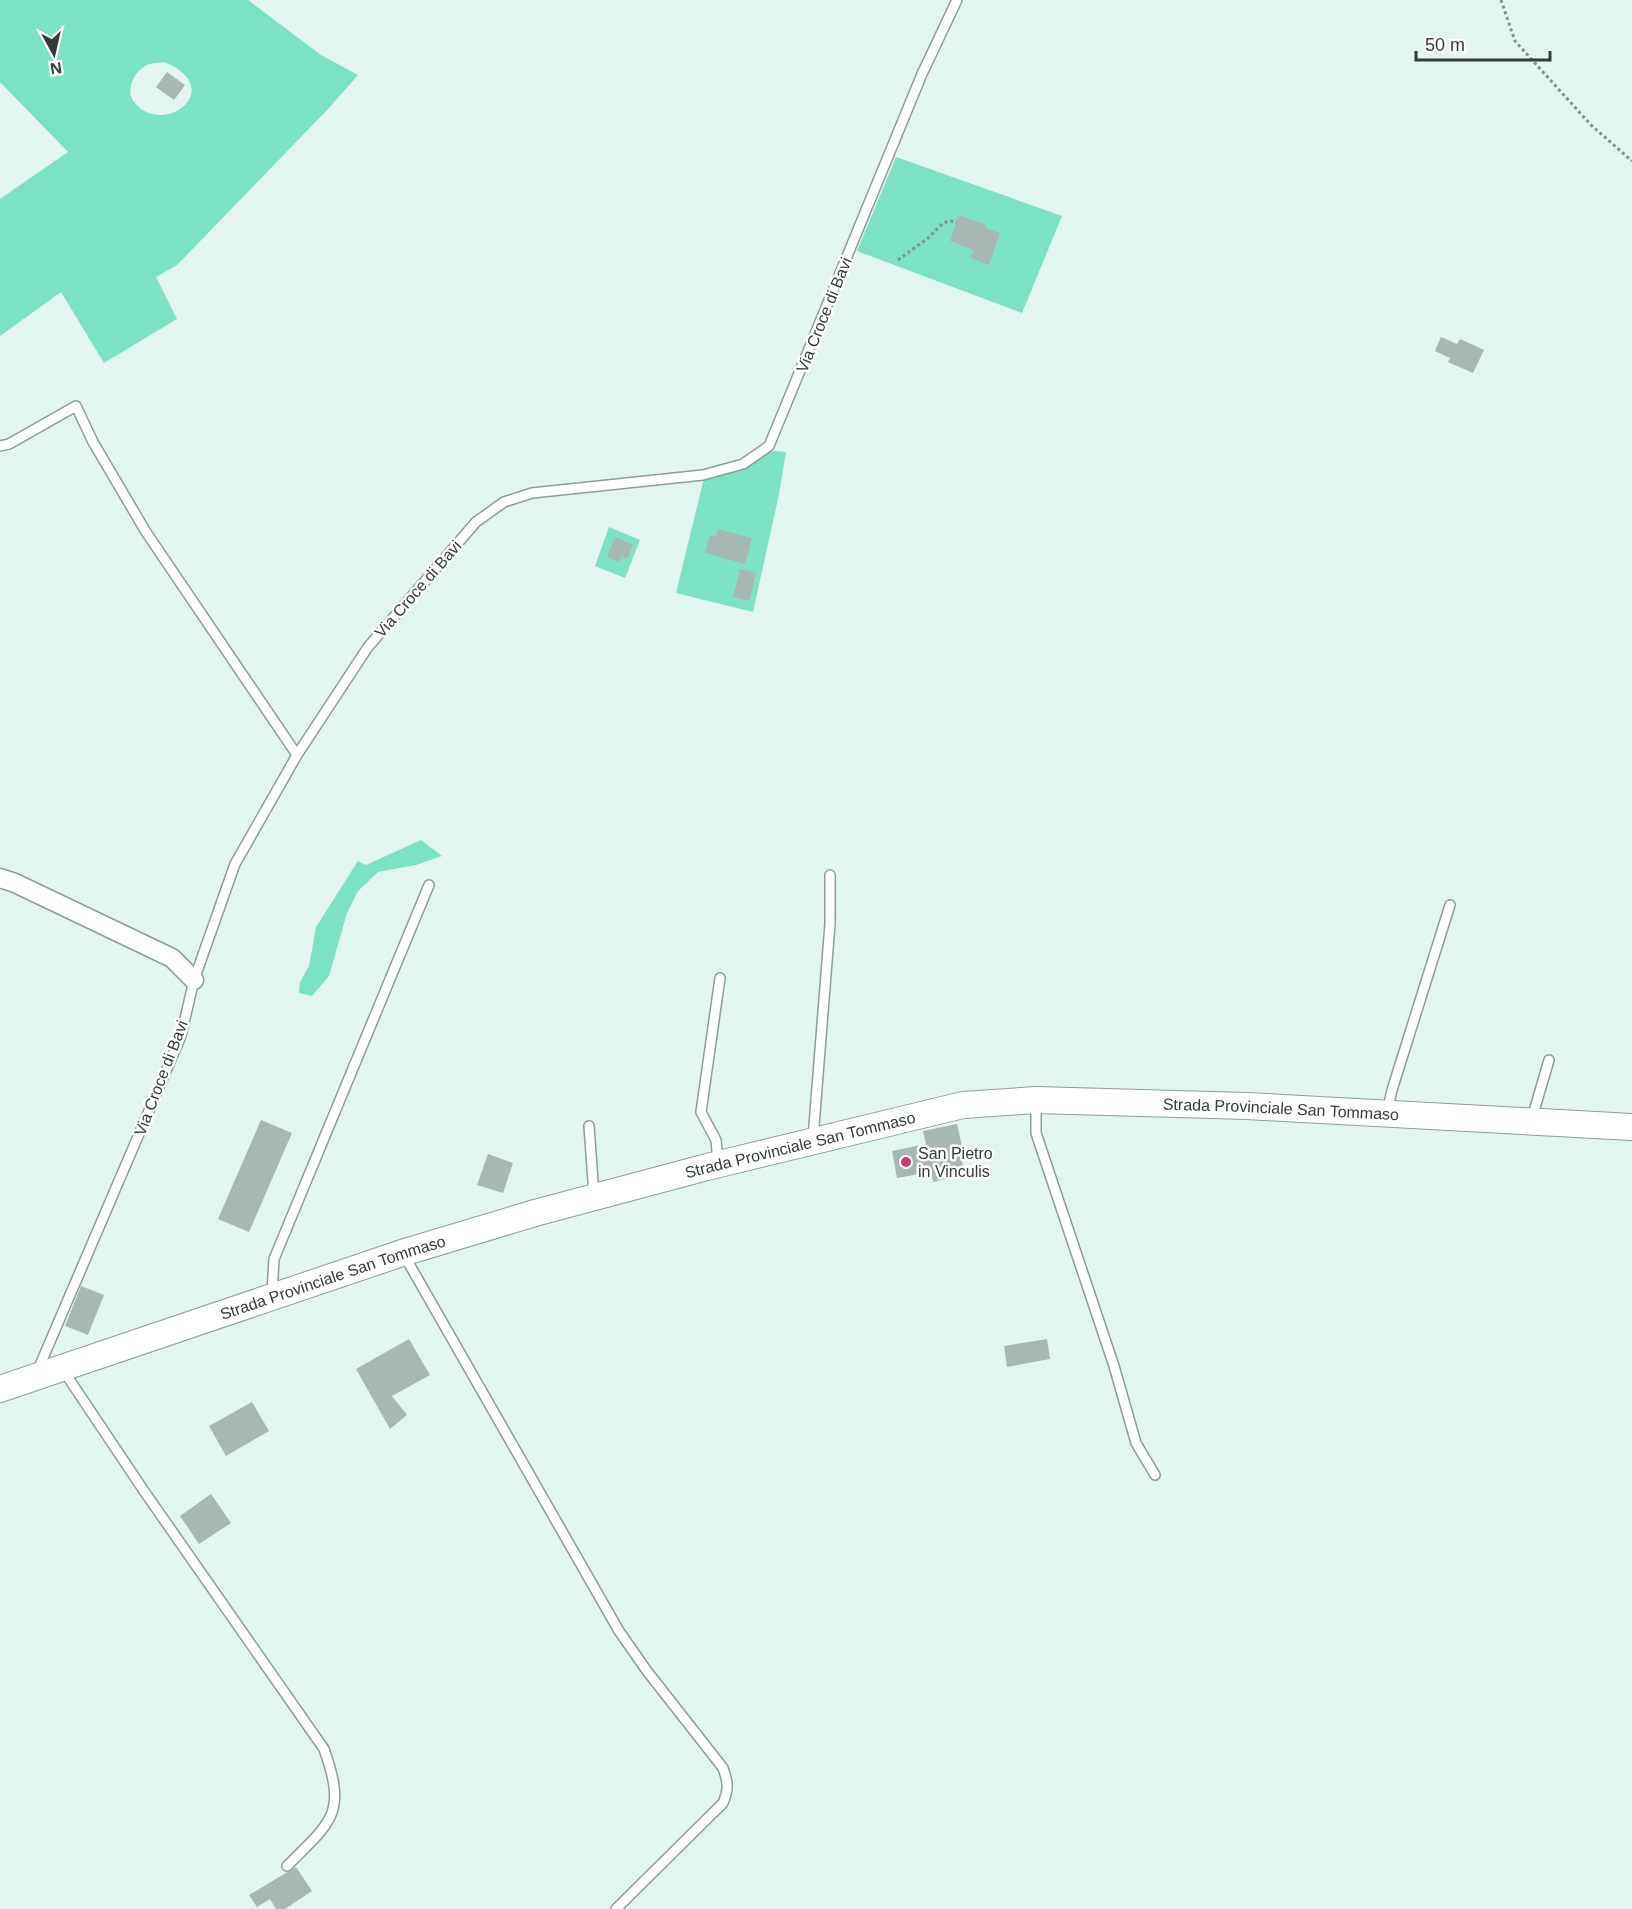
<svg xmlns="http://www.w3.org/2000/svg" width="1632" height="1909" font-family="Arial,sans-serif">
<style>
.green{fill:#7be2c6;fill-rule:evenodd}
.building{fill:#a7b8b2}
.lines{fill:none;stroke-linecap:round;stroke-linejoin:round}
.lane-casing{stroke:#8c9e98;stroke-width:12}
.street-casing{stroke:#8c9e98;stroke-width:21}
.secondary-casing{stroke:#8c9e98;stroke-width:28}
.path{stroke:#85928d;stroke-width:3;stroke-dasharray:3 3;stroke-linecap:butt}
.lane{stroke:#fff;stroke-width:9}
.street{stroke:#fff;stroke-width:18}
.secondary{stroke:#fff;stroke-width:26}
.poi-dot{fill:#c83c71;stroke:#fff;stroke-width:2}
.labels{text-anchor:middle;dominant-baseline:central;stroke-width:5;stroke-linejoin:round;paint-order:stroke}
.street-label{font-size:16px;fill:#343c39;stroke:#fff}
.poi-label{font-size:16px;fill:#343c39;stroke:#fff;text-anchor:start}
</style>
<rect width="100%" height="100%" fill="#e2f5ee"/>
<path class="green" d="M0 0H248L321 55 358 75 328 109 177 265 156 277 177 319 104 363 61 292 0 336V199L68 152 0 82ZM164 62C229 88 163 139 134 102 125 91 134 72 145 66 150 63 158 63 164 62Z
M896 157 1062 216 1022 313 857 251Z
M774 451 786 452 779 494 753 612 676 593 704 478Z
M609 527 640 540 625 578 595 566Z
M421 840 442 856 416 865 378 872 358 891 347 913 329 976 312 996 299 993 300 982 309 966 316 927 358 861 366 865Z"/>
<path class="building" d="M167 72 185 85 174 100 156 87Z
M959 215 986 225 985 228 1000 233 989 265 970 258 974 250 950 241Z
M1441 337 1457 344 1460 339 1484 350 1473 373 1448 362 1450 358 1435 351Z
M718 529 752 538 745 564 705 553 710 535 716 537Z
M615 537 633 545 627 559 622 556 619 562 607 557Z
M740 569 756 573 749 601 733 597Z
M261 1120 292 1133 249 1232 218 1219Z
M957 1124 964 1155 961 1156 965 1175 933 1182 931 1172 897 1178 892 1151 926 1144 923 1131Z
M488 1154 513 1163 503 1193 477 1185Z
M81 1286 104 1295 88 1335 65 1326Z
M409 1339 430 1375 392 1396 407 1415 390 1429 356 1369Z
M1047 1339 1050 1359 1007 1367 1004 1346Z
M252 1402 269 1431 226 1456 209 1426Z
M211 1494 231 1523 199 1544 180 1516Z
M296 1867 312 1891 285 1909H276L270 1899 257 1907 249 1895Z"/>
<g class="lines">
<defs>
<path id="lane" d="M0 446 9 444 76 406 93 442 146 532 297 755
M1036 1103V1133L1114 1366 1136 1443 1155 1475
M1387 1112 1392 1090 1450 905
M1532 1118 1549 1060
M589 1126 594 1195
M813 1138 830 924V875
M718 1162 716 1140 701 1112 720 978
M404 1255 619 1631 647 1671 723 1768C728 1782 729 1789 723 1803L616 1909
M272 1293 274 1259 429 885
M63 1370 144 1491 324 1749C347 1814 332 1821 287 1866
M37 1372 181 1036 194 980 235 864 297 755 368 647 476 522 504 502 532 493 703 475 743 464 769 446 922 74 957 0"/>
<path id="street" d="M0 878 15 883 172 958 194 980"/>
<g id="secondary">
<path id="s1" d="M0 1389 402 1253 535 1213 707 1167 963 1105 1036 1100 1247 1106 1632 1127"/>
</g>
</defs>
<use href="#lane" class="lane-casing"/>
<use href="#street" class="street-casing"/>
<use href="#secondary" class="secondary-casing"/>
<path class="path" d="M1501 0 1515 41 1591 125 1632 161
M898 260 928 238 943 223 950 221 957 222"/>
<use href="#lane" class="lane"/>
<use href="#street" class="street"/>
<use href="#secondary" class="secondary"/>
</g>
<circle class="poi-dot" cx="906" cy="1162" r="6"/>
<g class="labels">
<g class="street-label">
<text transform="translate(824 315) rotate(-68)">Via Croce di Bavi</text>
<text transform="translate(418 589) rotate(-49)">Via Croce di Bavi</text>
<text transform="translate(161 1078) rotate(-69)">Via Croce di Bavi</text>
<text stroke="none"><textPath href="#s1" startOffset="1323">Strada Provinciale San Tommaso</textPath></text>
<text stroke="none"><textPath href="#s1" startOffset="837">Strada Provinciale San Tommaso</textPath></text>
<text stroke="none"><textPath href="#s1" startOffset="351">Strada Provinciale San Tommaso</textPath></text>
</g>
<g class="poi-label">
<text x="918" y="1153">San Pietro<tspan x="918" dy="18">in Vinculis</tspan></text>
</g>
</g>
<g transform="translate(54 54) rotate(172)" stroke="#ffffff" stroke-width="4.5" paint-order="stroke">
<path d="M0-4.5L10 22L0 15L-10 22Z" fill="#343c39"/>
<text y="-9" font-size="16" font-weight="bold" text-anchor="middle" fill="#343c39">N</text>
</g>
<path d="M1416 51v9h134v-9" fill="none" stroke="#343c39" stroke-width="3"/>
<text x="1425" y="51" font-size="18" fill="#343c39" stroke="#ffffff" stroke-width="4.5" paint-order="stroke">50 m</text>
</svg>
